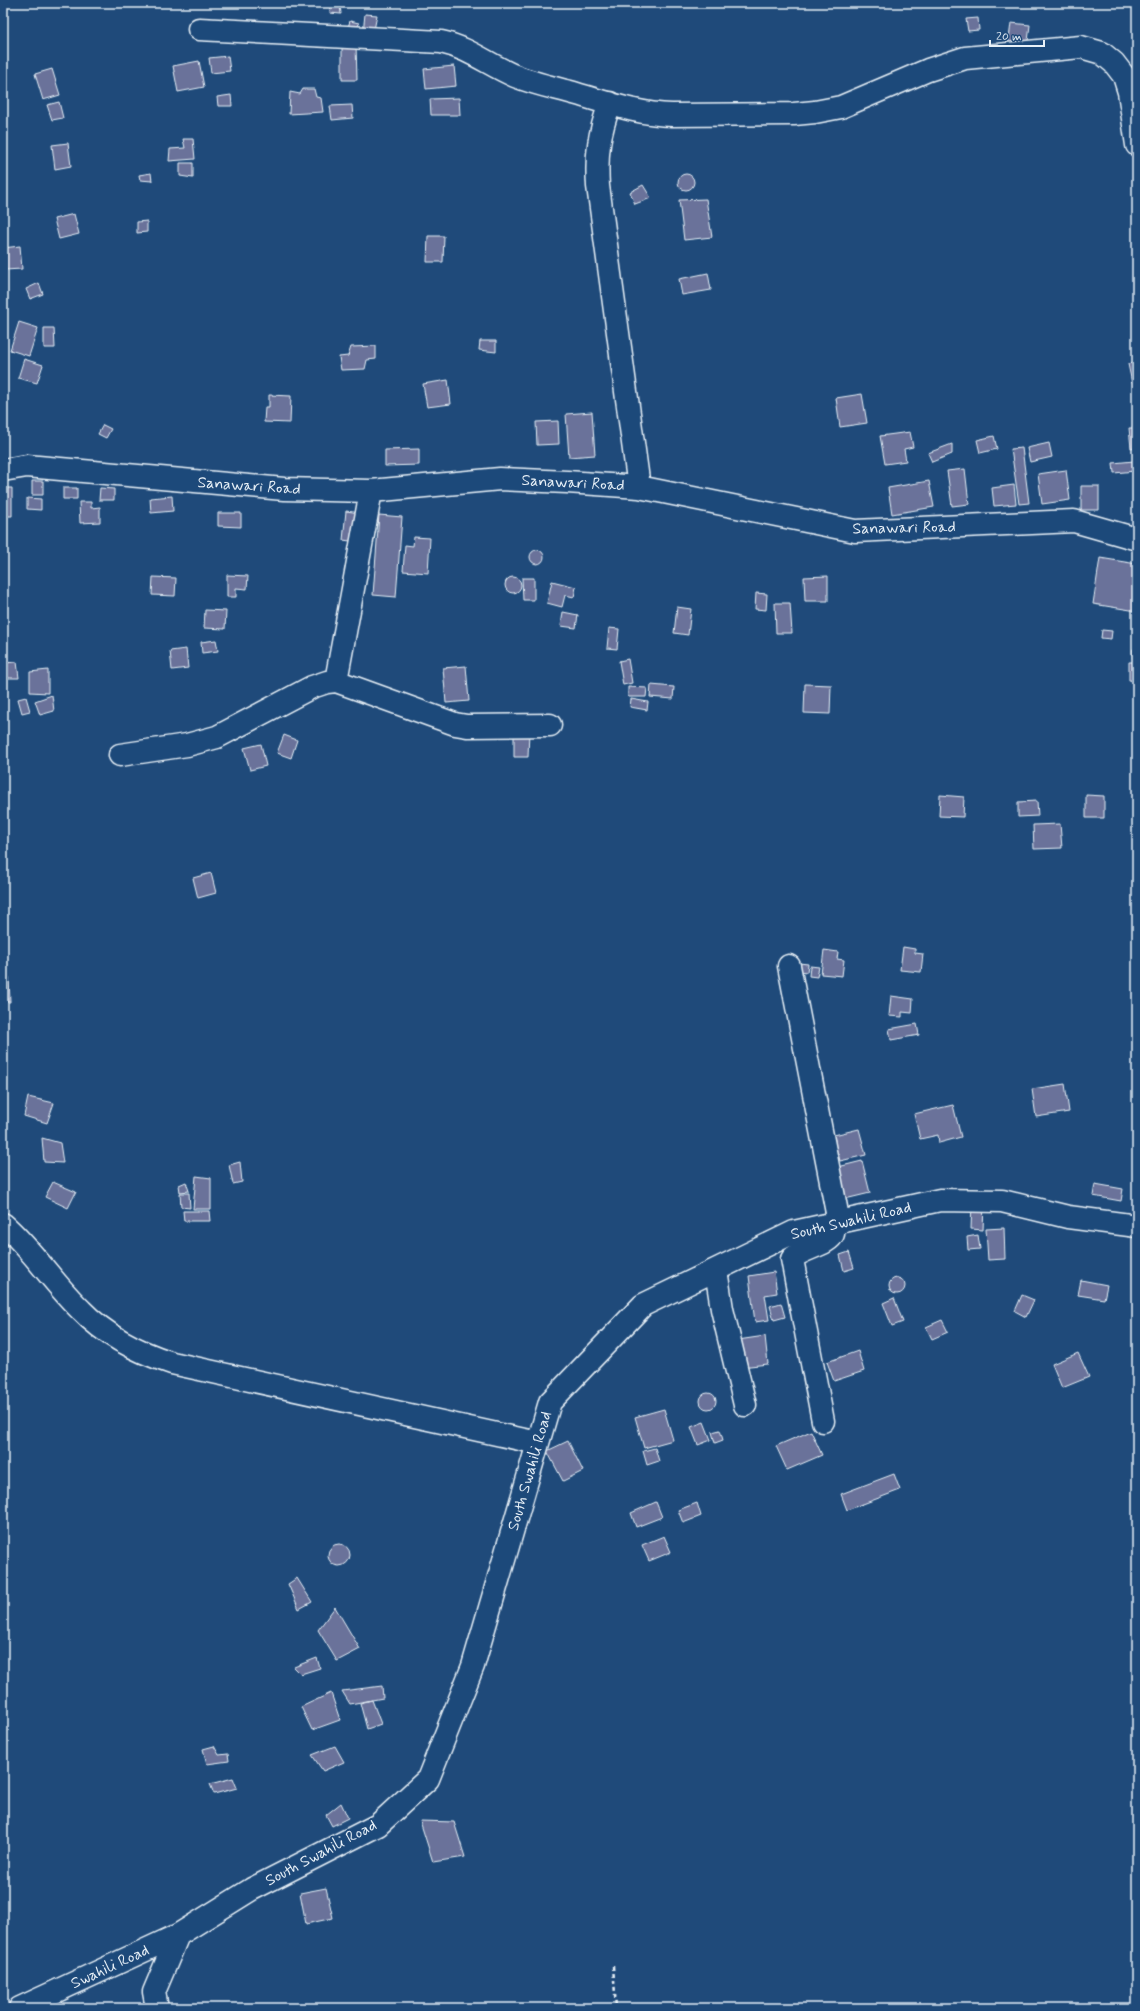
<svg xmlns="http://www.w3.org/2000/svg" width="1140" height="2011" font-family="Mynerve,sans-serif">
<style>
.building{fill:#6a729a;stroke:#e8f1f8}
.lines{fill:none;stroke-linecap:round;stroke-linejoin:round}
.minor-casing{stroke:#e8f1f8;stroke-width:25}
.path{stroke:#e8f1f8;stroke-width:2.5;stroke-dasharray:4 3;stroke-linecap:butt}
.minor{stroke:#1f4a7a;stroke-width:22}
.labels{text-anchor:middle;dominant-baseline:central;stroke-width:3.5;stroke-linejoin:round;paint-order:stroke}
.street-label{font-size:16px;fill:#e8f1f8;stroke:#1f4a7a}
</style>
<rect width="100%" height="100%" fill="#1f4a7a"/>
<filter id="ink" filterUnits="userSpaceOnUse"><feTurbulence type="fractalNoise" baseFrequency=".025" numOctaves="2"/><feDisplacementMap in="SourceGraphic" scale="8" xChannelSelector="R" yChannelSelector="G"/><feConvolveMatrix kernelMatrix="1 2 1 2 8 2 1 2 1" color-interpolation-filters="sRGB"/></filter>
<g filter="url(#ink)">
<path class="building" d="M331 3H340L341 14 330 13Z
M365 14 377 15 373 35 363 33Z
M978 18 979 30 968 31 966 19Z
M350 21 359 23 357 32 347 30Z
M1011 23 1030 25 1027 49 1008 46Z
M342 45H356L357 80H342Z
M228 56 230 71 211 73 209 58Z
M199 61 204 87 178 92 173 66Z
M454 66 456 86 426 89 424 69Z
M52 69 60 95 43 100 35 74Z
M303 89H314L316 97 321 98 323 112 289 114 290 92 300 94Z
M231 95 232 106H218L217 97Z
M459 98 460 115H431L430 99Z
M59 102 63 118 52 120 47 105Z
M352 105 353 118 332 120 330 106Z
M183 139H193L195 159 169 161 170 149 185 148Z
M68 143 71 166 55 169 52 145Z
M180 163H193V178L180 176Z
M151 173 152 181 140 180 139 175Z
M678 182a8 8 0 1 1 16 0a8 8 0 1 1-16 0Z
M643 185 651 198 635 204 630 192Z
M706 199 712 237 684 240 679 200Z
M74 214 79 234 59 239 54 219Z
M147 221V232L137 233V222Z
M428 236H444L443 262H427Z
M20 246 22 269 5 270 3 248Z
M708 273 711 290 682 295 679 279Z
M39 283 43 294 30 299 26 289Z
M3 311H6V325H3Z
M19 322 38 328 29 356 10 350Z
M44 328H54L55 348H44Z
M480 341H496V352L479 350Z
M376 346V359L367 360 365 369 341 370 339 357 348 356 351 347Z
M24 359 43 365 37 383 18 378Z
M1137 362V383H1132L1128 364Z
M448 380 451 404 427 407 423 384Z
M862 394 867 423 840 427 836 398Z
M269 395 291 396 290 423 264 422 265 407H269Z
M592 412 595 455 569 457 566 414Z
M558 421 559 444 537 445 536 422Z
M103 425 111 429 106 438 98 434Z
M1129 428H1137V447L1131 448Z
M910 432 913 447 904 449 906 461 885 464 880 436Z
M994 436 997 449 980 453 977 440Z
M1049 443 1052 457 1030 462 1027 448Z
M952 444V454L932 462 928 453Z
M1022 448 1029 503 1019 504 1011 449Z
M419 449V465L385 466V450Z
M1134 461 1135 471 1114 473 1113 463Z
M965 469 969 504 952 506 947 471Z
M1066 470 1070 500 1042 504 1038 474Z
M32 481H43V495H32Z
M929 481 934 507 892 514 888 488Z
M1014 485 1016 504 994 506 992 488Z
M1081 486H1099V510H1081Z
M3 488H12V516H3Z
M63 488H77V499H63Z
M100 488 114 489V500H99Z
M172 496 173 511 151 513 150 498Z
M27 498 41 499V510L27 509Z
M79 502H91V508L100 507V522L80 523Z
M346 511 360 513 357 542 343 540Z
M218 513H241V527L218 526Z
M379 515 402 517 396 597 373 595Z
M414 537 430 538 428 573 403 571 405 545 413 546Z
M530 557a7 7 0 1 1 14 0a7 7 0 1 1-14 0Z
M1100 558 1137 564V611L1093 604Z
M227 575 248 576 247 589 236 588V597H227Z
M828 576V601H805L804 577Z
M153 577 176 578 175 596 152 595Z
M505 585a8 8 0 1 1 16 0a8 8 0 1 1-16 0Z
M522 578H534V600H523Z
M552 581 576 587 574 597 565 595 562 607 547 603Z
M756 593 767 594 766 610 755 609Z
M775 603H790L792 633H776Z
M677 607 691 609 688 635 674 633Z
M205 610 226 611 225 629 204 628Z
M563 612 578 615 576 628 561 626Z
M609 628 619 629 617 649 607 648Z
M1102 630 1112 631 1111 639 1101 638Z
M216 640 218 651 202 653 201 642Z
M186 649 188 668 172 670 170 651Z
M1133 649H1137V659H1133Z
M628 659 632 683 623 685 619 661Z
M17 662 19 678H7L4 663Z
M1129 662H1137V681L1129 680Z
M466 666 469 701 446 703 443 668Z
M48 670V693L30 692V672Z
M805 684 831 685 830 714 804 713Z
M651 685 674 687 673 699 650 697Z
M628 687 647 688 646 697H628Z
M52 695 54 711 40 715 35 701Z
M26 697 30 711 22 713 18 699Z
M631 699 648 702 647 710 630 707Z
M514 730 529 731 528 757H514Z
M284 735 297 740 291 758 277 753Z
M261 744 266 766 250 770 244 748Z
M940 795 964 797 963 817 939 816Z
M1086 795 1104 796V818H1086Z
M1037 801 1038 816 1018 817V802Z
M1060 824 1062 848 1034 849 1033 825Z
M211 873 216 893 198 898 193 878Z
M903 947 915 949V953L923 954 921 972 900 970Z
M824 950 838 952 837 959 844 960 842 976 821 974Z
M799 963 808 964 807 972 798 971Z
M810 966 819 967 817 977 809 976Z
M3 977H9L10 1002H3Z
M891 996 913 999 912 1013 902 1012V1017L889 1016Z
M917 1024 919 1035 891 1040 889 1029Z
M1065 1084 1069 1112 1036 1117 1032 1089Z
M28 1097 54 1103 47 1123 24 1116Z
M953 1105 961 1137 939 1143 938 1135 920 1139 914 1114Z
M859 1129 866 1155 840 1161 838 1153 832 1154 829 1142 835 1141 834 1135Z
M42 1138 60 1143 63 1163 44 1162Z
M862 1161 870 1193 845 1199 838 1167Z
M240 1162 242 1182 233 1184 229 1165Z
M196 1176 211 1178V1209H193Z
M53 1182 76 1192 68 1208 45 1197Z
M186 1182 189 1191 180 1192 179 1185Z
M1095 1184 1123 1189 1121 1201 1093 1196Z
M180 1193H189L190 1208 181 1207Z
M972 1202 984 1203 983 1230 971 1229Z
M183 1211H209L210 1221H184Z
M1004 1228 1005 1259 988 1260 986 1229Z
M978 1235 980 1249 968 1250 967 1237Z
M849 1252 854 1268 844 1271 840 1255Z
M774 1272 777 1293 765 1295 769 1320 755 1322 749 1276Z
M889 1286a8 8 0 1 1 16 0a8 8 0 1 1-16 0Z
M1081 1280 1107 1285 1104 1299 1078 1295Z
M1022 1295 1034 1300 1026 1317 1015 1311Z
M894 1298 903 1322 892 1326 883 1303Z
M781 1303 785 1317 774 1320 770 1306Z
M942 1320 948 1332 932 1339 926 1327Z
M765 1336 768 1364 741 1367 738 1340Z
M858 1351 864 1371 834 1381 827 1362Z
M1078 1353 1089 1377 1062 1388 1052 1364Z
M700 1401a8 8 0 1 1 16 0a8 8 0 1 1-16 0Z
M664 1409 673 1440 644 1448 635 1417Z
M704 1422 711 1440 698 1445 691 1427Z
M720 1430 723 1440 715 1443 712 1432Z
M811 1431 822 1455 787 1470 776 1446Z
M568 1441 583 1471 563 1481 547 1451Z
M655 1448 659 1461 647 1465 643 1451Z
M894 1474 900 1490 847 1510 841 1494Z
M656 1502 662 1517 636 1527 631 1513Z
M697 1503 701 1516 683 1523 678 1510Z
M664 1536 671 1552 649 1561 642 1545Z
M328 1555a11 11 0 1 1 22 0a11 11 0 1 1-22 0Z
M297 1578 312 1602 299 1609 288 1584Z
M335 1607 360 1649 337 1661 318 1630Z
M317 1658 320 1668 301 1674 294 1667Z
M382 1686 383 1698 350 1704 342 1691Z
M331 1693 340 1720 312 1730 301 1707Z
M372 1700 381 1724 367 1729 360 1703Z
M214 1746 219 1755 228 1754 229 1761 207 1764 203 1749Z
M335 1746 344 1762 323 1771 312 1755Z
M233 1778 237 1788 214 1794 210 1784Z
M341 1803 348 1818 332 1826 326 1815Z
M420 1821 454 1822 465 1857 433 1862Z
M326 1888 333 1918 306 1924 300 1893Z"/>
<g class="lines">
<defs>
<path id="minor" d="M199 29 441 42C469 48 489 65 515 76 535 84 556 88 577 94 608 103 638 114 672 115L794 114 815 112 841 107 928 70 965 58 1081 47 1102 53 1114 63 1124 76 1129 92 1137 145
M610 103C599 134 596 153 598 186L639 487
M3 470 27 466 284 489 371 491 500 479 567 482 639 487 855 531 1074 521 1137 539
M336 681 371 491
M120 755 187 745 217 737 312 687 327 682 336 681 455 724 467 726 550 725
M789 966 839 1223
M3 1224C32 1249 53 1283 81 1310 106 1336 138 1352 172 1363L538 1443
M716 1270 722 1309 745 1405
M823 1421 792 1259C800 1249 829 1245 833 1234 834 1232 833 1227 833 1224
M20 2008 178 1935
M157 2008 154 1992 178 1935 252 1889 378 1825 428 1779 473 1666 550 1402 643 1305 794 1232 940 1200 1002 1201 1068 1217 1137 1226"/>
</defs>
<use href="#minor" class="minor-casing"/>
<path class="path" d="M613 1966 616 2008"/>
<use href="#minor" class="minor"/>
</g>
</g>
<g class="labels">
<g class="street-label">
<text transform="translate(573 483) rotate(3)">Sanawari Road</text>
<text transform="translate(249 486) rotate(4)">Sanawari Road</text>
<text transform="translate(904 528) rotate(-1)">Sanawari Road</text>
<text transform="translate(851 1221) rotate(-13)">South Swahili Road</text>
<text transform="translate(530 1471) rotate(-74)">South Swahili Road</text>
<text transform="translate(321 1853) rotate(-28)">South Swahili Road</text>
<text transform="translate(110 1967) rotate(-25)">Swahili Road</text>
</g>
</g>
<rect width="1140" height="2011" fill="none" stroke="#1f4a7a" stroke-width="16"/>
<rect x="8" y="8" width="1124" height="1995" fill="none" stroke="#e8f1f8" stroke-width="1.5" filter="url(#ink)"/>
<path d="M990 40v6h54v-6" fill="none" stroke="#e8f1f8" stroke-width="2"/>
<text x="996" y="40" font-size="12" fill="#e8f1f8" stroke="#1f4a7a" stroke-width="3" paint-order="stroke">20 m</text>
</svg>
